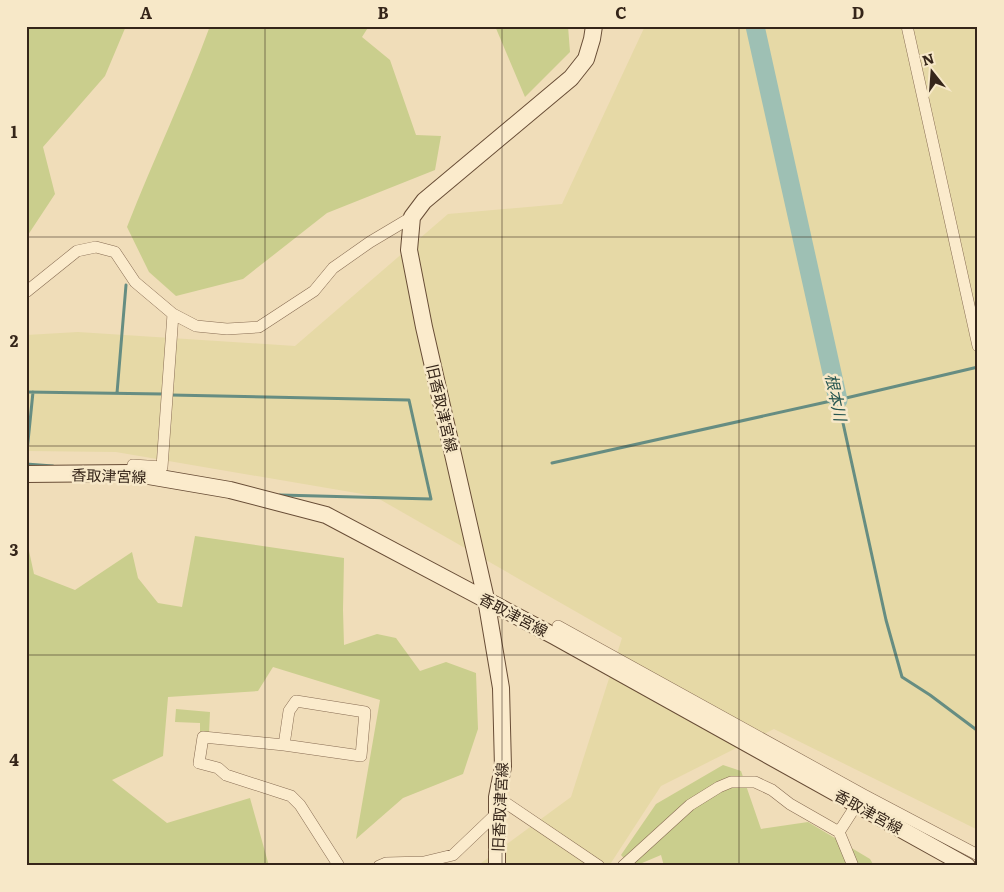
<svg xmlns="http://www.w3.org/2000/svg" width="1004" height="892" font-family="Literata,'Noto Sans JP',serif">
<style>
.farmland{fill:#e6d9a6}
.green{fill:#cace8d}
.lines{fill:none;stroke-linecap:round;stroke-linejoin:round}
.stream{stroke:#668d82;stroke-width:3}
.river{stroke:#9ec0b4;stroke-width:19}
.street-casing{stroke:#876c53;stroke-width:12}
.secondary-casing{stroke:#684d36;stroke-width:18}
.street{stroke:#fbebcc;stroke-width:11}
.secondary{stroke:#fbebcc;stroke-width:16}
.grid{fill:none;stroke:#352519;stroke-width:1;stroke-opacity:0.55}
.labels{text-anchor:middle;dominant-baseline:central;stroke-width:5;stroke-linejoin:round;paint-order:stroke}
.street-label{font-size:15px;fill:#352519;stroke:#f7e8c8}
.water-label{font-size:16px;font-style:italic;fill:#275651;stroke:#f7e8c8}
.neatline{fill:none;stroke:#352519;stroke-width:2}
.grid-label{font-size:16px;text-anchor:middle;font-weight:bold;fill:#352519}
</style>
<rect width="100%" height="100%" fill="#f0ddb9"/>
<path class="farmland" d="M645 26H978V830L774 729 661 786 609 866H477L571 797 622 638 374 496 116 452 26 451V335L78 332 295 346 448 214 562 204Z"/>
<path class="green" d="M26 26H126L105 76 43 147 55 194 26 238Z
M210 26H369L362 37 390 60 416 135 441 136 435 170 327 213 243 279 176 296 149 272 127 227C153 160 185 94 210 26Z
M495 26H568L570 52 525 97Z
M195 536 344 558 343 610 344 645 377 634 396 638 420 671 446 662 476 673 478 729 463 774 403 798 356 839 380 700 273 667 258 691 168 697 163 756 112 780 167 823 250 798 269 866H26V537L34 574 75 590 132 552 138 578 158 603 182 607Z
M176 709 210 712 209 733 200 732V723L175 722Z
M723 765 741 771 761 829 808 822 870 859 874 866H664L661 855 635 866H631L621 855 656 804Z"/>
<g class="lines">
<path class="stream" d="M26 392 163 394
M117 393 126 285
M171 395 409 400 431 499 280 495
M846 398 978 367
M838 400 886 620 902 677 930 695 978 731
M26 461 33 392
M552 463 831 401
M26 464 53 466"/>
<path class="river" d="M755 26 838 400"/>
<defs>
<path id="street" d="M907 26 978 346
M26 292 77 251 96 247 115 252 135 282 173 314 196 326 227 329 259 327 314 291 333 268 370 242 412 217
M131 473 133 465 162 467 173 314
M558 626 864 795 978 855
M284 745 289 711 296 701 365 712 361 756 284 745 203 737 199 763 218 768 226 775 291 796 300 805 339 866
M497 797 599 866
M839 832 857 804
M379 866 386 863 424 862 453 855 496 814
M623 866 690 805 719 787 731 782H755L772 790 790 804 839 832 853 866"/>
<path id="secondary" d="M26 474 131 473 230 490 326 515 554 636 967 866
M497 866V797L503 767 501 688 486 599 424 327 409 250 412 217 424 201 571 78 586 59 592 39 594 26"/>
</defs>
<use href="#street" class="street-casing"/>
<use href="#secondary" class="secondary-casing"/>
<use href="#street" class="street"/>
<use href="#secondary" class="secondary"/>
</g>
<path class="grid" d="M265 26V866M502 26V866M739 26V866M26 237H978M26 446H978M26 655H978"/>
<g class="labels">
<g class="street-label">
<text transform="translate(443 408) rotate(77)">旧香取津宮線</text>
<text transform="translate(109 475) rotate(2)">香取津宮線</text>
<text transform="translate(514 614) rotate(28)">香取津宮線</text>
<text transform="translate(499 807) rotate(-87)">旧香取津宮線</text>
<text transform="translate(869 811) rotate(29)">香取津宮線</text>
</g>
<g class="water-label">
<text transform="translate(837 397) rotate(78)">根本川</text>
</g>
</g>
<rect width="1004" height="892" fill="none" stroke="#f7e8c8" stroke-width="55"/>
<g transform="translate(932 72) rotate(343)" stroke="#f7e8c8" stroke-width="4" paint-order="stroke">
<path d="M0-4L9 19L0 12L-9 19Z" fill="#352519"/>
<text y="-8" font-size="14" font-weight="bold" text-anchor="middle" fill="#352519">N</text>
</g>
<rect x="28" y="28" width="948" height="836" class="neatline"/>
<g class="grid-label">
<text x="146" y="19">A</text>
<text x="383" y="19">B</text>
<text x="621" y="19">C</text>
<text x="858" y="19">D</text>
<text x="14" y="138">1</text>
<text x="14" y="347">2</text>
<text x="14" y="556">3</text>
<text x="14" y="766">4</text>
</g>
</svg>
